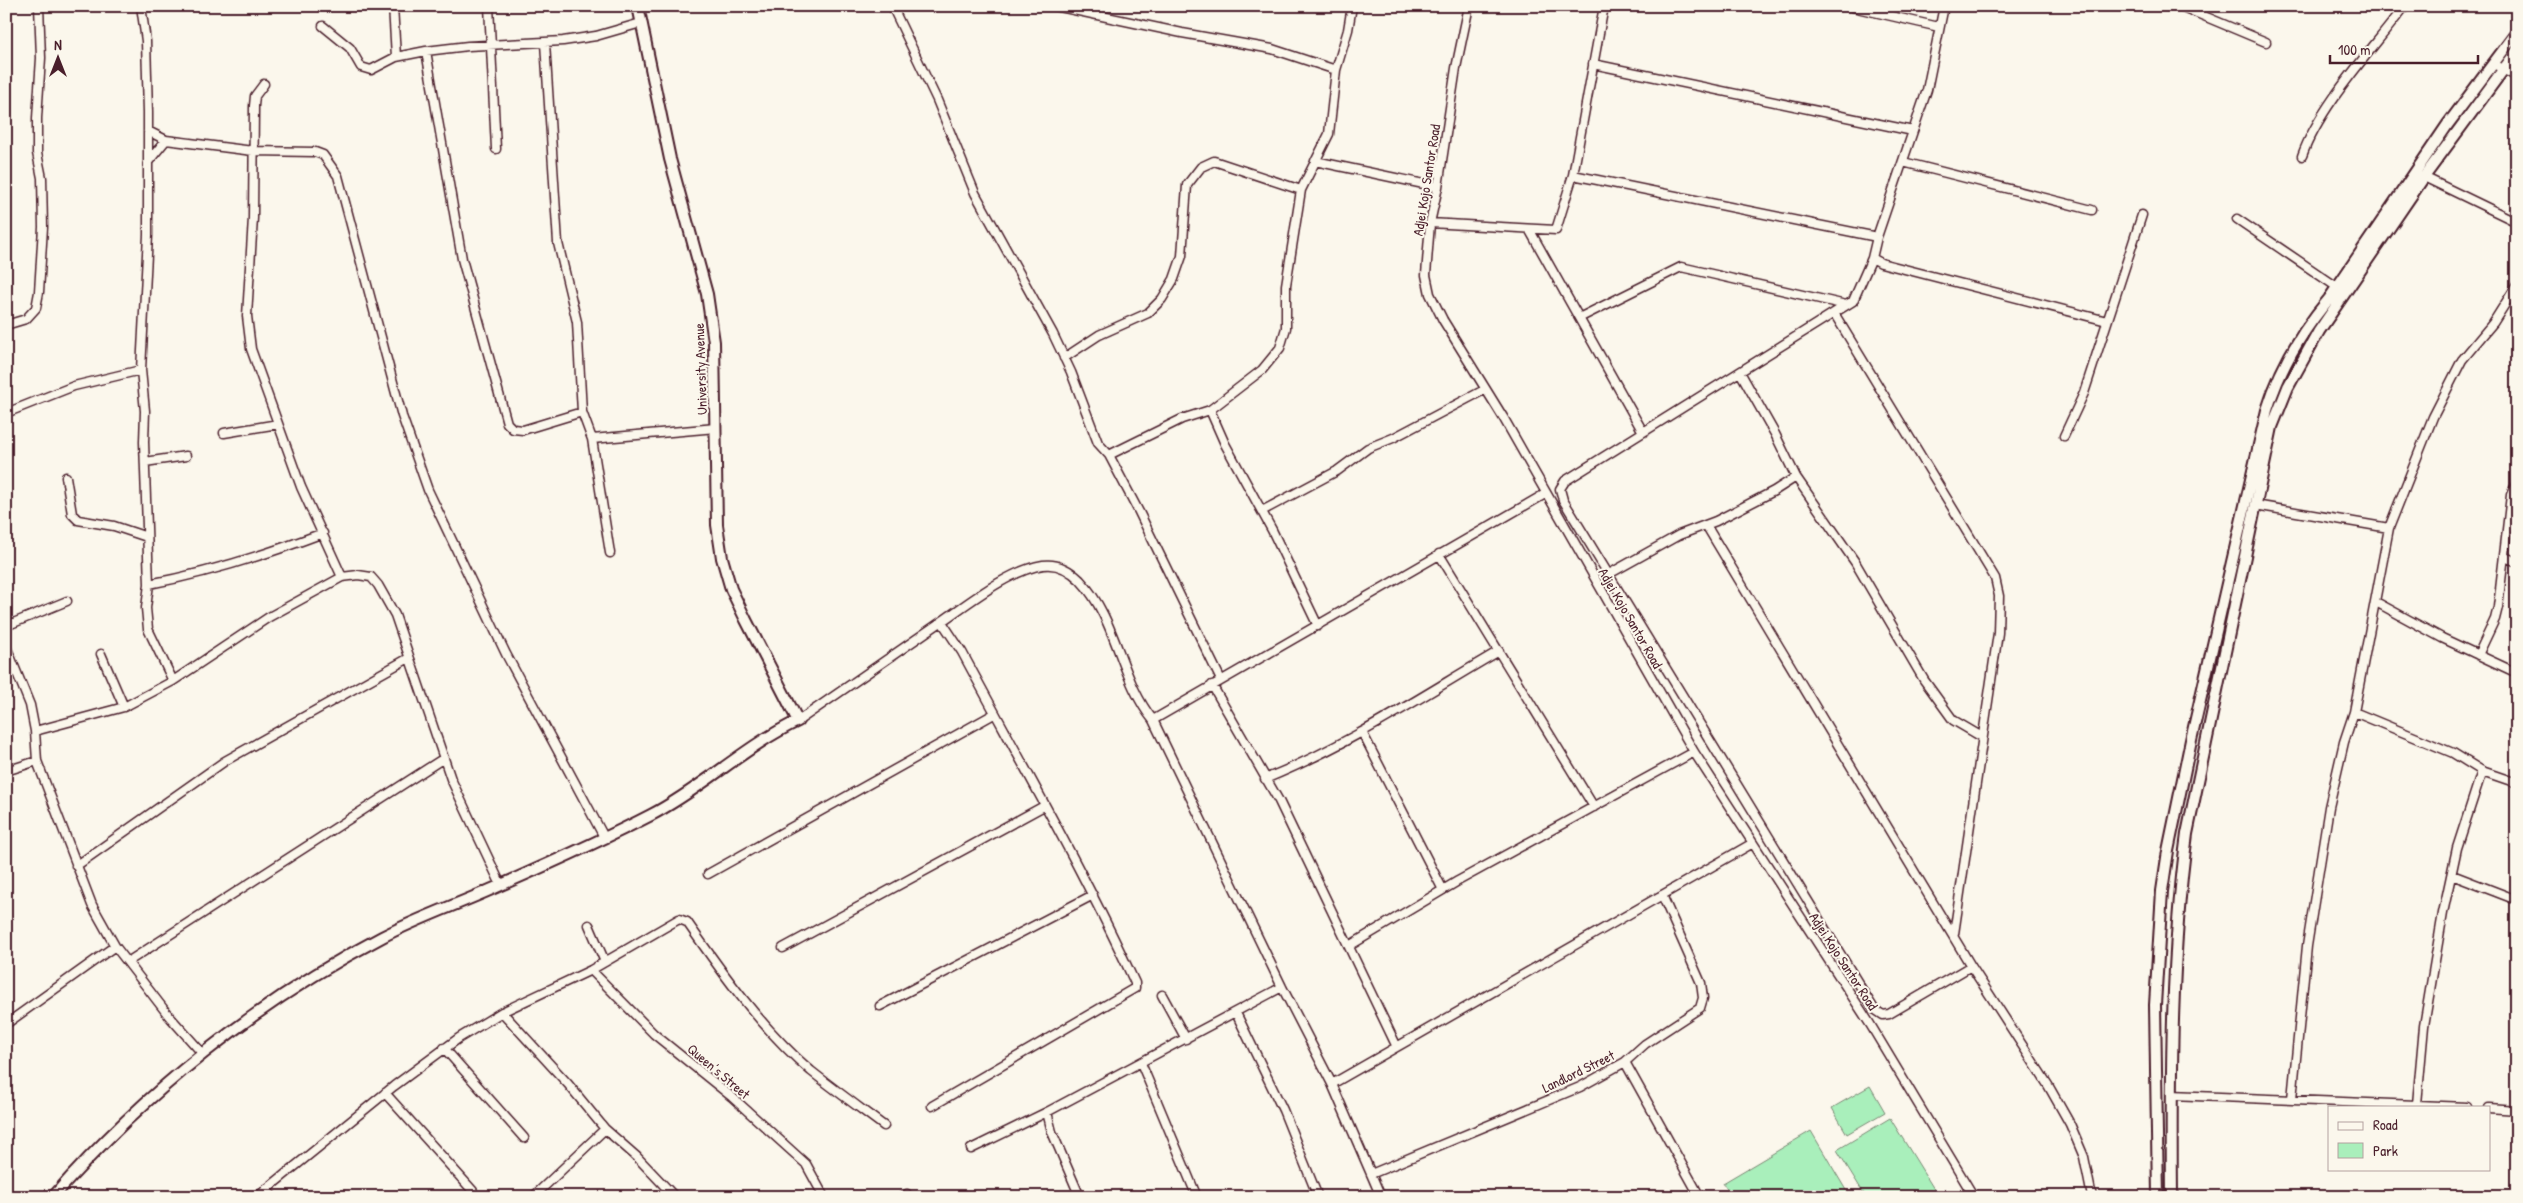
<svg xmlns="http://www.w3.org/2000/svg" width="2523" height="1203" font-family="'Patrick Hand',sans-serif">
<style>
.green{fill:#a9efbb;stroke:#7a8773}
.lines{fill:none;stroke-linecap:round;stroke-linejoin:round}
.minor-casing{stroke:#4a1f2b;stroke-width:11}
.tertiary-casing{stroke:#4a1f2b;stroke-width:14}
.minor{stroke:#fbf7ec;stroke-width:8}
.tertiary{stroke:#fbf7ec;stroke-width:10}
.labels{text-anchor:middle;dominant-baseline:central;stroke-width:4;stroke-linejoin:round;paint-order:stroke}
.street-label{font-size:14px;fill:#4a1f2b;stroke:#fbf7ec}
</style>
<rect width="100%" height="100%" fill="#fbf7ec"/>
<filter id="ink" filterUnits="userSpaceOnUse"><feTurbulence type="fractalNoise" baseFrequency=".02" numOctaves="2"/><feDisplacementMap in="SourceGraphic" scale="10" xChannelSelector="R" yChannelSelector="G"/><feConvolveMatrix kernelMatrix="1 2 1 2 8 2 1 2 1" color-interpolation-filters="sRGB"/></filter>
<g filter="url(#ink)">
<path class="green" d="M1870 1086 1885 1112 1847 1134 1832 1108Z
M1890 1118 1937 1194 1933 1197H1866L1837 1150Z
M1811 1131 1850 1197H1732L1723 1183Z"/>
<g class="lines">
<defs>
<path id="minor" d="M141 6 146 41 148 112V235L141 370 145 411 144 442 149 584 146 608 148 629 173 681
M393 6 396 57
M489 6 496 149
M892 6 937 100 975 193 1053 334 1071 372 1098 443 1109 455 1139 512 1221 680
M1055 6 1182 33 1272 49 1336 70
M1469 6 1456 68 1438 187 1430 223 1426 275 1430 294 1443 320 1503 417 1694 752 1870 1024 1974 1197
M1848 6 1939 27
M1944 6 1927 90 1877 237 1872 258 1853 301 1565 481 1560 489 1563 500 1874 1009 1883 1015 1889 1014 1971 966
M2180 6 2266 42
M323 26 350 48 361 67 371 70 396 57 426 51 468 46 563 41 596 36 641 23
M545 43 558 243 577 322 582 412 592 439 610 553
M426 51 462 259 507 423 513 429 523 430 582 412
M1593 64 1913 131
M2494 64 2517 77
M264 84 255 96 254 106 253 218 247 316 251 349 301 487 342 577
M148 131 166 140 253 151 315 152 323 155 338 176 402 416 428 490 506 654 604 837
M2302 156C2320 105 2372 50 2405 6
M1315 161 1438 187
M148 162 166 140
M1903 162 2092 210
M1573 175 1877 237
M2424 177 2517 222
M2237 219 2337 287
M1430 223 1556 230 1573 175 1604 6
M1529 229 1643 432
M1872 258 1881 263 2107 321
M1834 313 1995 578 1999 596 1998 633 1954 934
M1579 318 1681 267 1846 305
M6 325 26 319 36 308 39 292 43 227 42 178 37 153V118L41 58 39 6
M1064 358 1099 335 1148 313 1162 299 1174 279 1182 256 1187 185 1201 167 1214 161 1301 190
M1740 372 1775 434 1796 477 1855 562 1924 680 1953 720 1982 737
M6 413 74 386 141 370
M224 433 278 424
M2064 436 2084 393 2142 215
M592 439 716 428
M1109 455 1182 419 1210 410
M145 462 186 456
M66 477 72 514 78 520 114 526 147 537
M2255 505 2389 528
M1262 511 1337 471 1368 448 1393 438 1484 390
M1706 525 1971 966 2048 1085 2070 1124 2084 1157 2092 1197
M1439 554 1594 807
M2505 557 2517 562
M1609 574 1679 535 1716 521 1774 491 1796 477
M149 584C209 573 265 555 323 533
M2376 602 2442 638 2517 673
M6 626 67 601
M1318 626 1272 530 1225 444 1210 410 1262 370 1280 348 1286 328V285L1301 190 1329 134 1336 70 1348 30 1352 6
M6 646 30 705 35 731 37 761 92 905 115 946 169 1016 203 1054
M101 654 124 707
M2478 655 2495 619 2498 607 2511 495 2517 482
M1212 685 1279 801 1396 1045
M2354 712 2453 753 2482 771 2517 783
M1153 720 1545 494
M798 721C845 688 892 656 938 624 966 605 1009 570 1043 565 1057 563 1070 570 1080 580 1117 619 1120 679 1153 720L1282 987 1332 1084 1381 1197
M35 731 124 707 173 681 269 617 342 577 358 575 371 577 378 585 395 615 451 779 501 885
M1362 732 1443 890
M6 771 37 761
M1265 779C1347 746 1422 696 1499 651
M76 866 225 761 409 658
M708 874 994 714
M2452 875 2517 900
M589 925 605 962
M1349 946 1458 881 1694 752
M783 948 1044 806
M129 961 444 758
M591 970 654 1034 732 1097 806 1164 824 1197
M1162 995 1186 1039
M880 1006 1093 895
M502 1012 568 1084 605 1129 637 1157 675 1197
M1236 1013 1283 1110 1318 1197
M6 1024 115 946
M444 1048 524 1138
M1625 1062 1700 1197
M1141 1063 1197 1197
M1332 1084 1753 843
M385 1093 473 1191
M2171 1095 2467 1107
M2292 1099 2307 946 2329 807 2344 742 2354 712 2389 528 2433 417 2462 360 2493 323 2517 285
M2417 1104 2424 1026 2443 913 2457 848 2482 771
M932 1106 1135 988V983C1083 870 1021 762 962 652L942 622
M2489 1108 2517 1110
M1047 1112 1052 1132 1080 1197
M971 1149 1047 1112 1282 987
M1371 1174 1580 1087 1625 1062 1645 1044 1700 1008 1703 998 1701 983 1662 895
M266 1189 273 1197
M257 1197 394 1086 459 1038 502 1012 591 970 679 919 687 922C723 974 762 1029 811 1071 835 1090 860 1108 884 1126
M533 1197 605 1129
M903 1197 907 1194"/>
<path id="tertiary" d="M53 1197C145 1092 257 1002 382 937 420 917 462 903 501 885 551 863 603 840 651 815 703 788 745 746 798 721L746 620 731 589 722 558 717 525 714 342 707 294 670 159 638 6
M2158 1197 2155 1005 2162 891 2168 851 2191 740 2267 410C2280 368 2300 333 2329 299L2448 124 2517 32
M2172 1197C2171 1076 2171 954 2187 834L2272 427 2288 387 2319 331 2424 177 2517 51"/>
</defs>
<use href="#minor" class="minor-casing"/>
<use href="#tertiary" class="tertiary-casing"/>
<use href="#minor" class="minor"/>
<use href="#tertiary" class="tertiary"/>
</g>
</g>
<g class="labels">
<g class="street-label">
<text transform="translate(1426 180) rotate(-81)">Adjei Kojo Santor Road</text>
<text transform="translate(700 369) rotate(-92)">University Avenue</text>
<text transform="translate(1631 618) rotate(60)">Adjei Kojo Santor Road</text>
<text transform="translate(1844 961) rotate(57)">Adjei Kojo Santor Road</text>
<text transform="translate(719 1071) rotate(40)">Queen’s Street</text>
<text transform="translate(1578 1071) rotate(-26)">Landlord Street</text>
</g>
</g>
<rect width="2523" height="1203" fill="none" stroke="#fbf7ec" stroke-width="25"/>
<rect x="12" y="12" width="2498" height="1178" fill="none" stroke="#4a1f2b" stroke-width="2" filter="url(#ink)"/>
<rect x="2328" y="1106" width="162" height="65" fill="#fbf7ec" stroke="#b4a19f"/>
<rect x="2338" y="1122" width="25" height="8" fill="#fbf7ec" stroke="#b4a19f"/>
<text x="2373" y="1130" font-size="15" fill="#4a1f2b">Road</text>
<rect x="2338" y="1143" width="25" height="15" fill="#a9efbb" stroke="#b4a19f"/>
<text x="2373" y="1156" font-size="15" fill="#4a1f2b">Park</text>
<g transform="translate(58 58)" stroke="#fbf7ec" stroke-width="4" paint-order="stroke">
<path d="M0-4L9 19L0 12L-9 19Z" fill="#4a1f2b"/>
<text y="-8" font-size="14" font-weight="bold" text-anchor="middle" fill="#4a1f2b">N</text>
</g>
<path d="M2330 55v8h148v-8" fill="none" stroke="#4a1f2b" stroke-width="2.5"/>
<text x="2338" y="55" font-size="15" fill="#4a1f2b" stroke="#fbf7ec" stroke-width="4" paint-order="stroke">100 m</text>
</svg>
